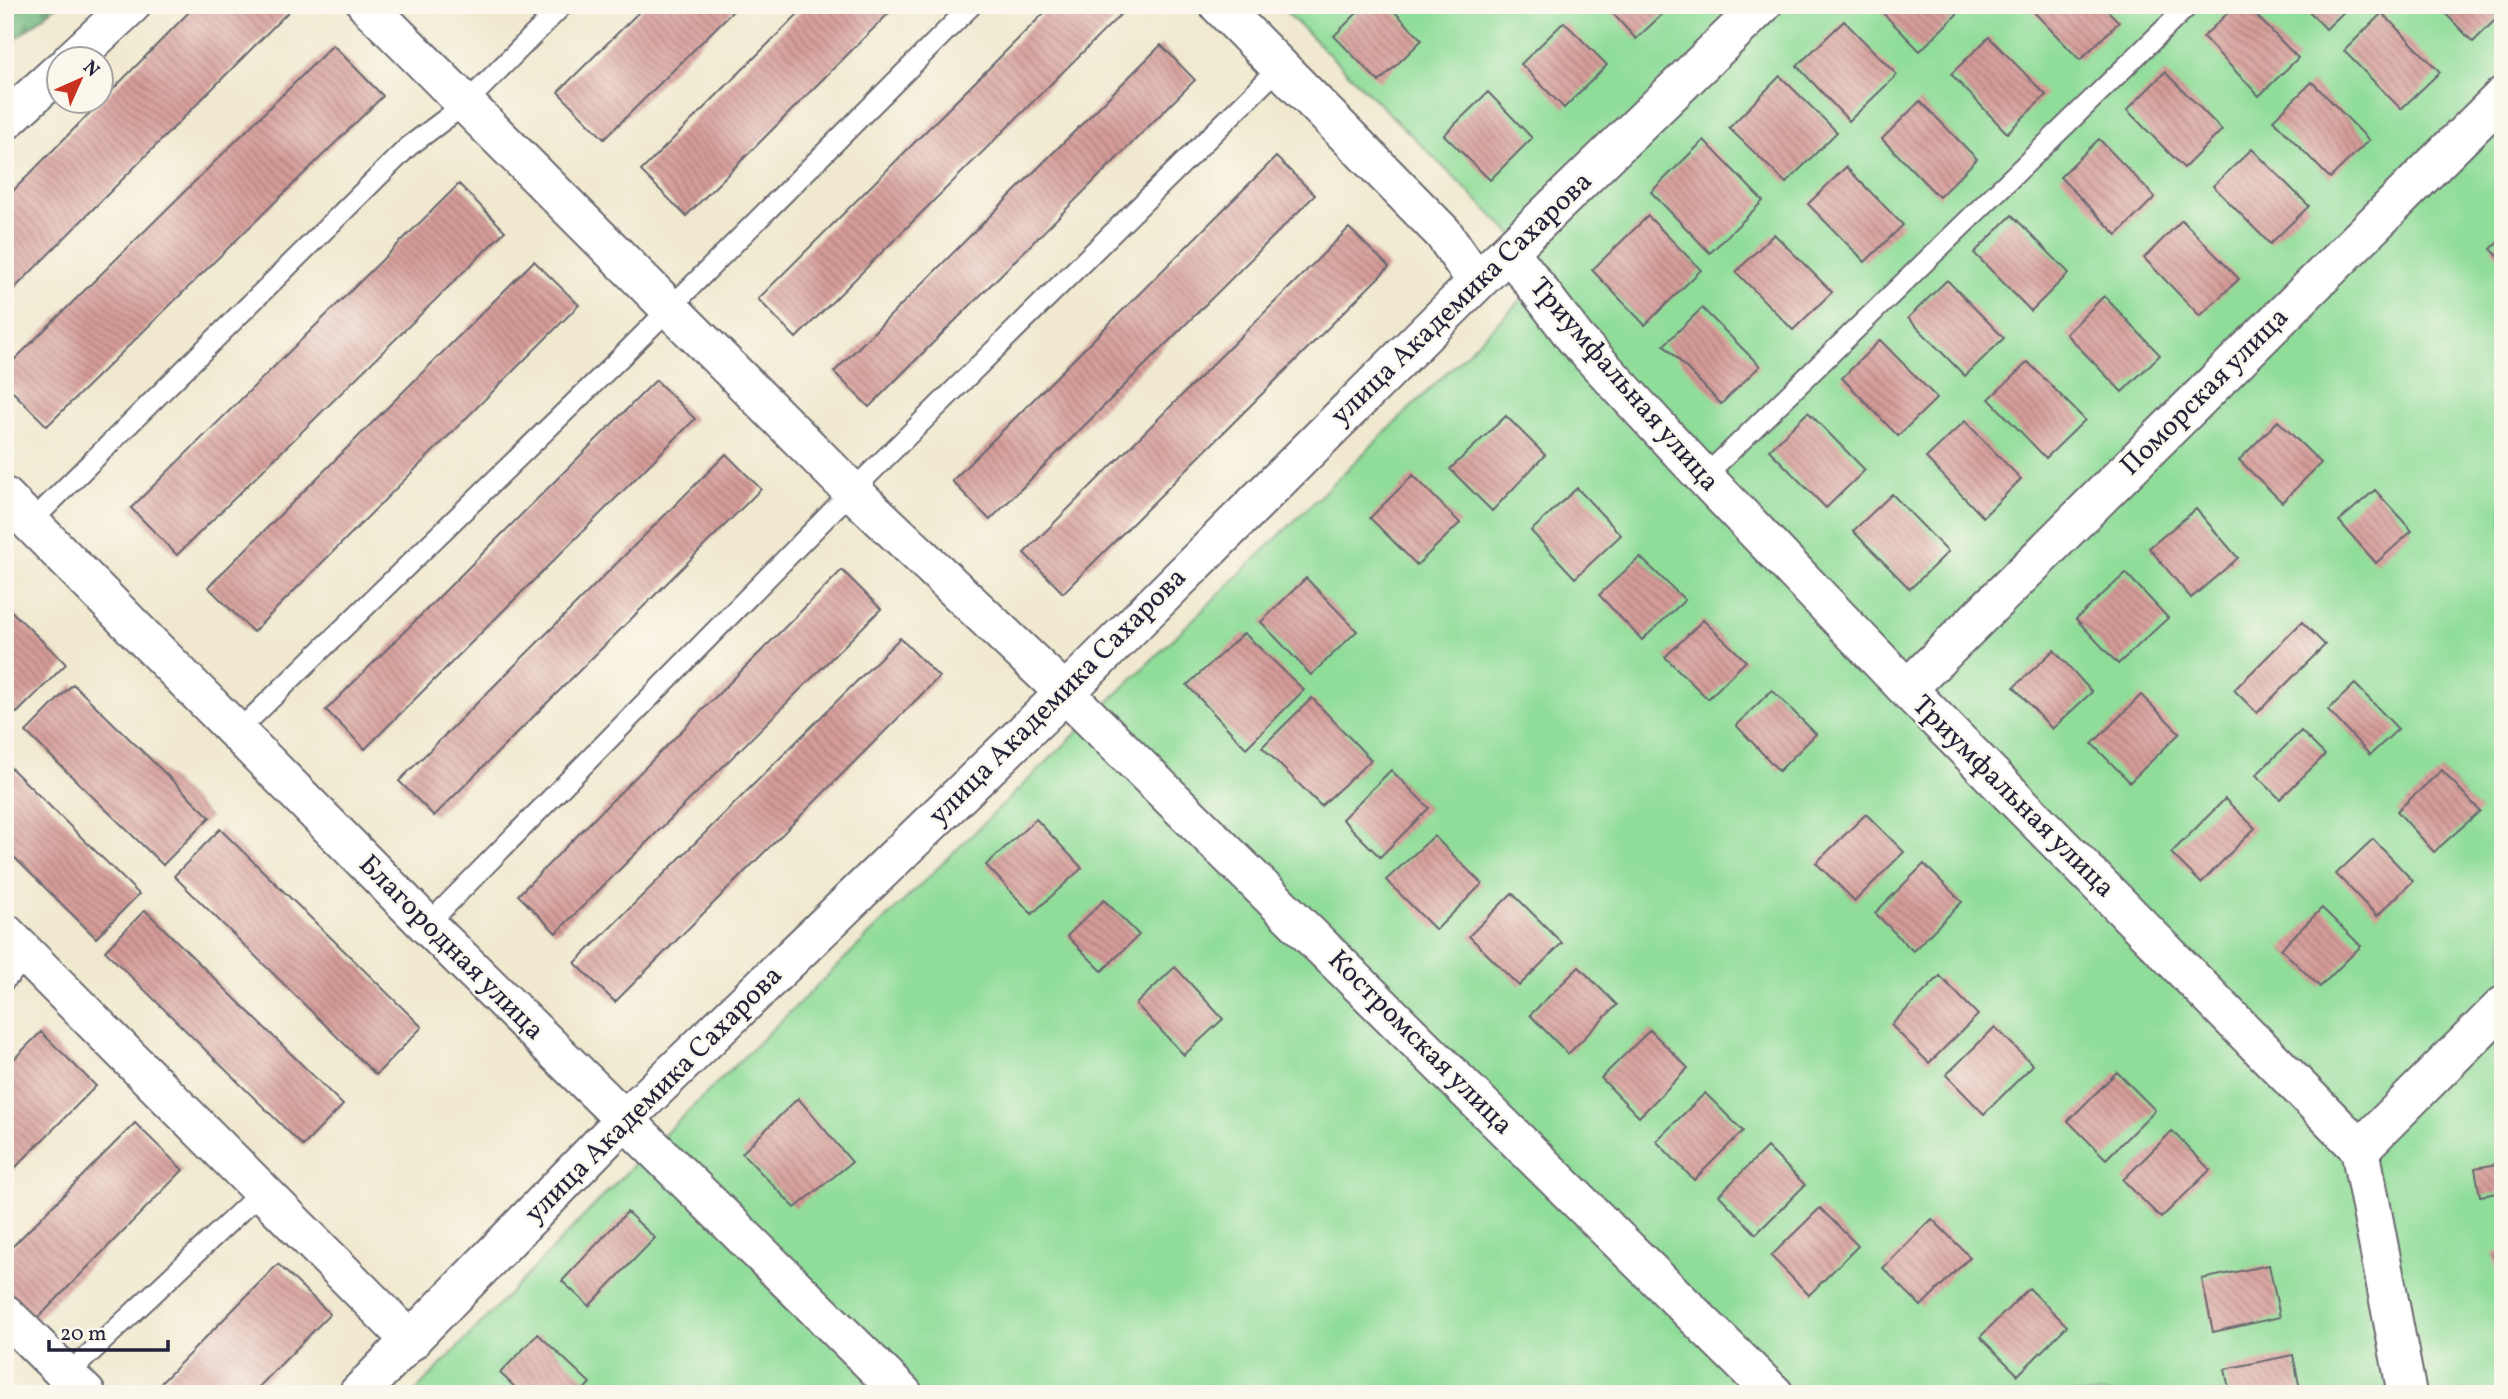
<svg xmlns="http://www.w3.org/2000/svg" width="2508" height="1399" font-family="Vollkorn,serif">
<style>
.grass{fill:#90dd9a;stroke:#59806a;stroke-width:2}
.forest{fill:url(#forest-firs);stroke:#4b6f5e;stroke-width:2}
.building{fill:url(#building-back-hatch)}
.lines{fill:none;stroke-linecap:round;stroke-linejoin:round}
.service-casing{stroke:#6a686f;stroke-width:23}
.minor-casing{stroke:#6a686f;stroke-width:42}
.service{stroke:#fff;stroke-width:19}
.minor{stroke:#fff;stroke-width:38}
.labels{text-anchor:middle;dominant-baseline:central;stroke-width:5;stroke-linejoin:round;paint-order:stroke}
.street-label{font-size:28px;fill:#22223b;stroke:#fbf7ec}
</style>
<defs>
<pattern id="forest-firs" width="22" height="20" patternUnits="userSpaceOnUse" patternTransform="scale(1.75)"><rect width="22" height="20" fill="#74bc82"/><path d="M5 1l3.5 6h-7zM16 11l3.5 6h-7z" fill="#5f986c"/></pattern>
<pattern id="building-back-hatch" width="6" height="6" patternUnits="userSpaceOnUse" patternTransform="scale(1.75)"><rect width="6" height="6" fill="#d59b98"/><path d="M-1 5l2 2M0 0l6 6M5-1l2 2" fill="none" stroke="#ac7e7d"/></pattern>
</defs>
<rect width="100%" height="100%" fill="#fbf7ec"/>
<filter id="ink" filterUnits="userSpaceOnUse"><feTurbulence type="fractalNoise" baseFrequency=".0143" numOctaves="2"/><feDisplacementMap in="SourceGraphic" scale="14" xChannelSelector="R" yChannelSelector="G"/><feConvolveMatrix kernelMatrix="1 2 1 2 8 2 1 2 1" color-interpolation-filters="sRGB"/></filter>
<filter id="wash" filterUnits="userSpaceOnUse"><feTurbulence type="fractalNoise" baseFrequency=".00686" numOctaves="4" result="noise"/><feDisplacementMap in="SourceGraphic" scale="28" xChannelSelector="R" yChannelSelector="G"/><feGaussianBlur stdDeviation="1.57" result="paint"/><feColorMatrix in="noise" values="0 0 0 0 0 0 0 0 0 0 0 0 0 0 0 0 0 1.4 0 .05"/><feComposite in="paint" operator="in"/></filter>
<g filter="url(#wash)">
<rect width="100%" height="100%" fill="#f0e9cf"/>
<path class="grass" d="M1279 5H2503V1394H413L641 1157 1550 272Z"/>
<path class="forest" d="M5 5H58L9 44 5 40Z"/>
<g id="blocks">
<path class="building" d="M196 5H287L291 9 5 298V199Z
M646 5H739L604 139 558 92Z
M807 5H897L686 216 641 171Z
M1052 5H1123L1126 9 796 338 758 299Z
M1365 5H1388L1422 40 1379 82 1334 36Z
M1605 5H1672L1636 39Z
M1875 5H1966L1920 51Z
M2027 5H2102L2119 22 2080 60Z
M2236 5H2246L2298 58 2259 96 2203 37Z
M2303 5H2351L2326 29Z
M2437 5H2503V12L2473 42Z
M2382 13 2440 72 2401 109 2344 51Z
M1844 21 1897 75 1849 121 1797 66Z
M1564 22 1607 65 1564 108 1521 64Z
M1989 37 2046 95 2007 133 1951 74Z
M333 45 383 96 47 426 5 384V369Z
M1161 45 1195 80 869 407 834 372Z
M2165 72 2222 130 2184 168 2127 110Z
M1780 76 1837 132 1786 183 1729 128Z
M2312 82 2369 140 2330 178 2273 120Z
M1488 92 1532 138 1490 180 1444 135Z
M1920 101 1977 159 1939 197 1882 139Z
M2099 139 2155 197 2117 235 2060 177Z
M1704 140 1763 201 1710 253 1651 192Z
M2252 149 2309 206 2270 244 2213 186Z
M1276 157 1315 195 990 520 952 481Z
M1846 167 1903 225 1865 262 1808 204Z
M459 184 505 231 177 555 131 508Z
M2012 215 2069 273 2031 311 1974 253Z
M1648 216 1701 270 1645 325 1592 270Z
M2182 220 2239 279 2200 316 2144 258Z
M1349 228 1389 267 1063 593 1024 553Z
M1774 234 1832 292 1793 330 1736 272Z
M2503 237V261L2491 249Z
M534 261 579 305 253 632 208 587Z
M1947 280 2004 338 1965 376 1908 318Z
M2104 296 2160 355 2122 392 2066 334Z
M1702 308 1760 366 1721 404 1664 345Z
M1880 340 1937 398 1898 436 1842 378Z
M2028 362 2085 420 2046 458 1989 399Z
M656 380 695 419 365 749 326 710Z
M1808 412 1865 470 1826 508 1769 450Z
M1506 416 1545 455 1492 511 1450 469Z
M1965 421 2021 479 1983 517 1926 458Z
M2278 421 2321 463 2282 502 2239 460Z
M726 454 761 489 434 816 399 781Z
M1413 475 1460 523 1417 565 1370 518Z
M1577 488 1621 535 1575 578 1531 531Z
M2375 490 2412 531 2376 563 2339 521Z
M1892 494 1948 552 1910 589 1853 531Z
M2196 509 2238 558 2191 598 2149 548Z
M1640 557 1685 600 1642 640 1599 595Z
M842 570 881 609 556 933 518 895Z
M2126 573 2168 618 2118 664 2076 619Z
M1306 578 1357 631 1311 675 1261 622Z
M5 605 66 664 17 713 5 702Z
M1703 620 1746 661 1708 699 1665 657Z
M2302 622 2325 645 2257 713 2234 690Z
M1244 633 1304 690 1246 748 1187 685Z
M900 638 939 677 615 1002 575 963Z
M2054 650 2092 692 2052 729 2014 687Z
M73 684 210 817 163 865 26 732Z
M2355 684 2398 729 2370 755 2328 710Z
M1772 690 1816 734 1779 771 1736 725Z
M2141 695 2180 733 2130 782 2092 744Z
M1312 698 1371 760 1321 806 1262 747Z
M2301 731 2325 755 2280 799 2256 775Z
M5 762 139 894 96 938 5 848Z
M1391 770 1429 808 1380 857 1342 819Z
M2442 770 2480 811 2434 852 2397 811Z
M2225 799 2255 828 2201 883 2171 853Z
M1866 814 1904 852 1855 901 1816 863Z
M1036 819 1082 868 1032 914 986 865Z
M220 829 422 1027 376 1075 174 876Z
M1434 836 1482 884 1436 930 1386 880Z
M2373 839 2413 881 2377 916 2336 874Z
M1924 864 1962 902 1913 951 1875 913Z
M1512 893 1562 943 1519 986 1469 936Z
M1104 900 1139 935 1102 971 1067 936Z
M2322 908 2361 946 2320 987 2281 949Z
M145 910 343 1105 303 1146 105 951Z
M1175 967 1223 1019 1184 1055 1136 1004Z
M1579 967 1617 1005 1568 1054 1530 1015Z
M1940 976 1978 1015 1929 1063 1891 1025Z
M1995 1027 2033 1065 1984 1114 1946 1075Z
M1650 1030 1688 1068 1639 1117 1601 1078Z
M41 1032 96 1086 5 1178V1068Z
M2117 1072 2155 1110 2106 1159 2068 1121Z
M1705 1093 1743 1131 1694 1180 1656 1141Z
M798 1098 852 1162 795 1208 742 1153Z
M135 1123 183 1170 36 1320 5 1290V1254Z
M2172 1131 2210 1170 2161 1218 2123 1180Z
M1767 1147 1805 1185 1756 1234 1719 1195Z
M2503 1163V1192L2480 1196 2475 1168Z
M1820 1208 1858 1246 1809 1295 1771 1256Z
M627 1212 655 1238 589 1306 562 1281Z
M1932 1219 1970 1257 1921 1306 1883 1268Z
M2503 1250V1288H2500L2493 1252Z
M278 1264 330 1314 252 1394H150Z
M2269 1265 2280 1317 2213 1332 2202 1279Z
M2029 1288 2067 1326 2018 1375 1980 1337Z
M538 1334 590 1383 580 1394H522L500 1373Z
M2293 1355 2301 1394H2230L2225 1369Z"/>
</g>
</g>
<g filter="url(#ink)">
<use href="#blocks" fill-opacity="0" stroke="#6a686f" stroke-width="2"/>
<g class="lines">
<defs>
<path id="service" d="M1704 477 2189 5
M30 523 408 147 464 105 563 5
M236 733 620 358 972 5
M427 925 852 491 1279 68
M5 980 29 956
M67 1375 260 1193"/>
<path id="minor" d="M367 5 852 491 1065 693 1774 1394
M1219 5 1443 233 1477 282
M72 60 131 5
M5 121 60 71
M1509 251 1576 339 1704 477 1907 689 2360 1149 2407 1394
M5 497 427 925 903 1394
M1907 689 2503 96
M5 933 411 1341
M2360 1149 2503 1006
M5 1314 86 1394
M358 1394 625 1119 1065 693 1477 282 1762 5"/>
</defs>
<use href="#service" class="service-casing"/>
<use href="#minor" class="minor-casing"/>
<use href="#service" class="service"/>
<use href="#minor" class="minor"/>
</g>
</g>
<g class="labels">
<g class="street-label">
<text transform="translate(1462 299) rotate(-44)">улица Академика Сахарова</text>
<text transform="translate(1624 385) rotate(49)">Триумфальная улица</text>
<text transform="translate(2205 392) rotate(-45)">Поморская улица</text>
<text transform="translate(1058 697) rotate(-45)">улица Академика Сахарова</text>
<text transform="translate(2013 797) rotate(45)">Триумфальная улица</text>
<text transform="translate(451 948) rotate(45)">Благородная улица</text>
<text transform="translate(1420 1043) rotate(45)">Костромская улица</text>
<text transform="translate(654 1095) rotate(-45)">улица Академика Сахарова</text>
</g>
</g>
<rect width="2508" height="1399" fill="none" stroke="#fbf7ec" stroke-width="28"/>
<g transform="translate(80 80) rotate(45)"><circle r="33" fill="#fbf7ec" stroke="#a4a2a5" stroke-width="2"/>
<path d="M0-5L12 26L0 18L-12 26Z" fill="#c8321e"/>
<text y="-10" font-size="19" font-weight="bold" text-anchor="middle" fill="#22223b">N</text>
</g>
<path d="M49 1340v10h119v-10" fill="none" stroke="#22223b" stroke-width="3.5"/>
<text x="60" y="1340" font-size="21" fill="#22223b" stroke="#fbf7ec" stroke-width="5" paint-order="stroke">20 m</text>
</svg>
